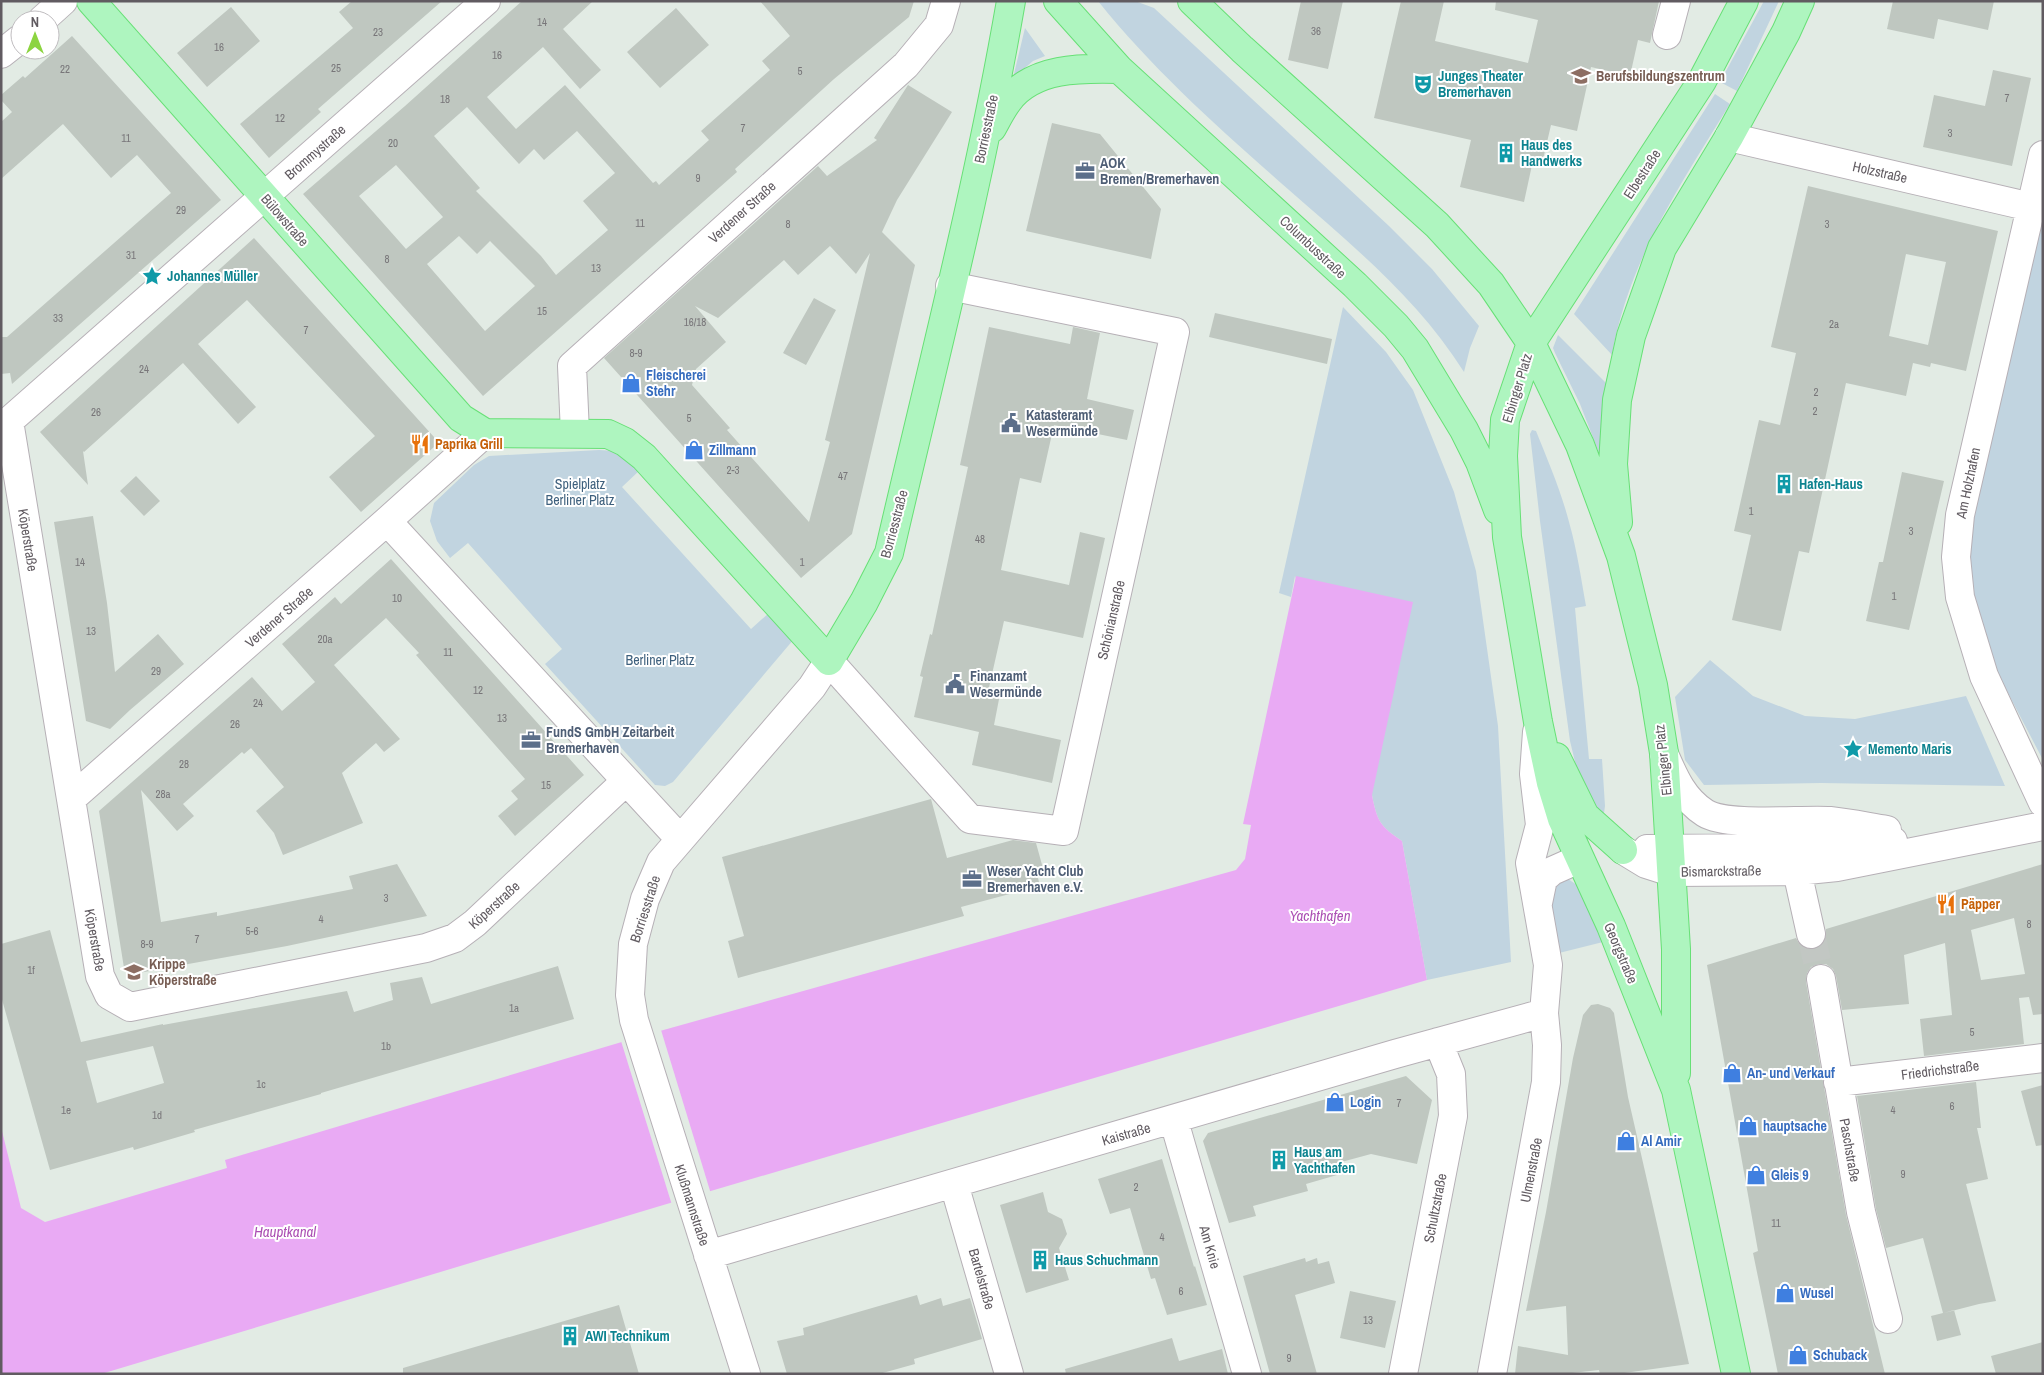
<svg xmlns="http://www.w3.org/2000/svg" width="2044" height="1375" font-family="'Archivo Narrow',sans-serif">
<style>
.green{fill:#c1d4e0}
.water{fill:#e9aaf4}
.pier{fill:#e2ebe4}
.building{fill:#bfc7c0;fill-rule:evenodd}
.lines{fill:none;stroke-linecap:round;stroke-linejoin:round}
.minor-tunnel{stroke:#c2c7c3;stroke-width:28;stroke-dasharray:28 14;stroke-linecap:butt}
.minor-casing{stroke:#b6b0b6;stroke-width:30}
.major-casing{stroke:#67e076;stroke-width:30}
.minor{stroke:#fff;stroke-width:28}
.major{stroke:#aef5bf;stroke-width:28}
.labels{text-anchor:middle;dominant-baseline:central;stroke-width:4;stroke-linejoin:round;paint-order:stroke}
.number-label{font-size:11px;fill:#787679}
.culture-label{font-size:14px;font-weight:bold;fill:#0d838f;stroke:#fff;text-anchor:start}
.education-label{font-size:14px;font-weight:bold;fill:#785e54;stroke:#fff;text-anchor:start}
.street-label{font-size:14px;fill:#615b61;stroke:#fff}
.service-label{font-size:14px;font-weight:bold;fill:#4e5e75;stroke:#fff;text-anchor:start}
.shop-label{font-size:14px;font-weight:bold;fill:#366cbe;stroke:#fff;text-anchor:start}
.food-label{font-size:14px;font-weight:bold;fill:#c56008;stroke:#fff;text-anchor:start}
.park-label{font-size:14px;fill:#3e607d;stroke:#fff}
.water-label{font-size:15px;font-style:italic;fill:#ac50b4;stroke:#fff}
</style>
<rect width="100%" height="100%" fill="#e2ebe4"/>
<path class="green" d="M1098 1H1135L1154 8 1389 226 1432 269 1479 326 1470 348 1464 372C1418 299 1353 246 1289 190 1222 131 1154 71 1098 1Z
M1764 1H1779L1737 91 1720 82Z
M1025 28 1045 56 1033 61 1013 78Z
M1715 94 1730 104C1681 183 1628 262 1612 355L1574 314Z
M2043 223V760L1997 672 1969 595 1972 506 2033 230Z
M1343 307 1386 352 1413 390 1454 492 1476 571 1498 726 1511 962 1427 980 1402 841C1380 826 1377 821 1372 795L1295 576 1291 597 1279 593Z
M1558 335 1608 385 1604 454 1599 453 1580 404 1555 353 1553 348Z
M1532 430 1536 431C1548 461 1561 491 1569 522 1577 550 1581 578 1586 606L1575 608 1589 759H1602L1605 806 1604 813 1601 814 1597 812 1577 770 1570 741 1540 521 1530 434Z
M599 450 614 451 640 470 622 487 751 629 770 612 794 639 673 782 665 786 655 785 545 664 562 649 468 543 450 558 437 541 430 521 434 503 474 465 489 456Z
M1710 660 1753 696 1805 716 1855 719 1966 696 2005 786 1821 783 1704 785 1685 760 1675 697Z
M1568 879 1580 887 1607 941 1555 954 1550 896 1553 885Z"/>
<path class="water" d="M1296 576 1413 602 1372 795C1377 821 1380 826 1402 841L1427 980 660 1206 101 1374H1V1127L21 1208 45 1222 227 1168 225 1160 642 1036 1236 870 1245 859 1251 825 1243 824Z"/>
<path class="pier" d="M661 1030 711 1194 672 1205 621 1041Z"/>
<path class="building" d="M352 1H442L318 109 321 112 269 158 240 124 353 28 339 12Z
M522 1H593L563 29 601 70 580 89 543 47 487 97 516 129 565 85 653 183 656 181 659 185 709 140 701 131 770 70 762 61 790 36 760 1H914L909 17 834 79 735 169 737 172 483 396 303 194 405 106ZM467 107 519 164 534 149 544 160 577 131 615 173 583 201 608 230 556 275 541 256 476 191 480 188 434 136ZM396 165 443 217 406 249 359 196ZM459 236 477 254 490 241 535 286 485 331 427 264Z
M1301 1H1343L1328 69 1288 60Z
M1401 1H1444L1435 41 1528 63 1538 20 1495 10 1496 1H1659L1650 43 1638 40 1630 76 1591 67 1577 131 1551 125 1541 168 1532 165 1524 202 1460 187 1471 140 1374 118Z
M1893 1H1994L1988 30 1938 19 1934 39 1887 29Z
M231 7 260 41 207 87 177 53Z
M676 8 709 45 660 88 627 52Z
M72 36 221 200 12 384 10 373 1 374V337H7L171 193 137 155 111 178 63 124 1 179V122L12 112 1 100V95L23 76 25 78Z
M1993 70 2031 78 2012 166 1923 147 1934 95 1985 106Z
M908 85 952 112 897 200 882 232 915 265 852 534 801 578 604 358 818 166 827 176 877 140 874 138ZM830 246 856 274 870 253 825 440 830 442 809 522 727 430 730 428 692 385 696 369 726 342 695 306 718 318 784 260 798 275Z
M1052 123 1100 134 1161 209 1151 259 1026 231Z
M1808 186 1998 231 1966 371 1931 363 1930 367 1913 363 1906 396 1846 383 1809 553 1799 551 1781 631 1732 620 1751 535 1734 531 1759 420 1780 425 1796 353 1771 347ZM1906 254 1946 262 1928 345 1889 336Z
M254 238 434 437V447L361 512 329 477 375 436 247 300 198 344 256 407 238 424 183 363 84 452 83 451 88 485 40 432Z
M814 298 836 310 806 365 783 353Z
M1215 313 1332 339 1327 364 1209 337Z
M989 327 1070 344 1073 327 1100 333 1087 399 1134 410 1127 440 1054 425 1041 483 1020 478 1001 570 1069 585 1080 532 1105 538 1083 638 1004 621 988 692 1000 694 994 725 1061 740 1052 783 972 765 979 732 914 717 923 677 920 676 930 634 932 635 968 467 960 465Z
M1902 472 1944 481 1909 630 1866 621 1879 562H1883Z
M136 476 160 501 144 516 120 491Z
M93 516 107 603 115 672 158 634 184 664 130 710 110 729 86 721 54 522Z
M391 559 584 775 515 836 498 816 518 799 511 791 525 779 416 655 419 653 386 618 334 665 400 739 384 752 376 743 342 773 363 823 283 855 274 833 256 811 284 787 251 748 244 754 242 752 183 804 194 816 177 831 141 790 161 922 217 912V916L353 889 349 876 397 864 427 916 287 946 133 974 124 968 99 811 252 677 282 711 315 682 282 644 335 597 341 604Z
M931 799 947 858 1013 840 1036 843 1044 872 1037 874 1040 886 961 907 964 916 738 978 728 941 744 936 722 857Z
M2043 864V1014L2033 1015 2029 997 2019 998 2024 1044 1924 1056 1920 1019 1952 1015 1945 943 1904 955 1909 1004 1842 1010 1836 976 1833 969 1826 964H1819L1811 967 1807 973 1806 982 1846 1215 1885 1374H1778L1753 1253 1758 1251 1707 965 1796 938 1800 945 1806 949H1815L1821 946 1826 939V929ZM2014 918 2025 974 1981 980 1971 930Z
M50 930 81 1042 163 1024V1025L347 991 354 1012 393 1000 390 983 422 977 431 1004 558 966 574 1019 321 1093V1094L194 1130 195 1132 134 1150 133 1147 50 1170 1 996V944ZM153 1046 164 1083 97 1103 86 1061Z
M1598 1004 1610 1008 1614 1013 1628 1097 1689 1364 1617 1374H1600L1599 1370 1563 1374H1515L1518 1346 1568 1355 1566 1306 1526 1311 1546 1212 1573 1058 1583 1015 1591 1005Z
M1406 1076 1432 1100 1417 1164 1371 1154 1334 1164 1337 1175 1306 1184 1308 1191 1253 1206 1256 1216 1229 1223 1203 1141 1208 1133Z
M1976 1082 1981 1128H1977L1988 1179 1966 1184 1996 1301 1979 1304 1944 1313 1954 1310 1961 1335 1937 1341 1931 1316 1943 1313 1923 1238 1886 1248 1876 1209 1857 1096Z
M2043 1085V1145L2036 1146 2021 1091Z
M1162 1159 1194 1267 1195 1266 1207 1305 1167 1315 1155 1278 1151 1279 1130 1208 1110 1214 1098 1179Z
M1043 1192 1048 1212 1062 1219 1067 1234 1059 1248 1069 1280 1026 1293 1000 1205Z
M1305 1258 1306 1262 1317 1258 1318 1264 1329 1261 1335 1283 1295 1295 1317 1374H1270L1243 1276Z
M1350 1291 1396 1301 1385 1348 1340 1338Z
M917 1295 920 1305 941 1298 943 1306 970 1298 982 1339 914 1359 915 1364 879 1374H787L777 1341 804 1335 803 1328Z
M619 1305 639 1374H403V1368Z
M1172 1338 1179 1361 1222 1349 1228 1374H1066L1065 1369Z
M2043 1342V1374H1996L1991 1356Z"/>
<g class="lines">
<path class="minor-tunnel" d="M1811 934 1821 979"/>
<defs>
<path id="minor" d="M486 1 9 421 100 976 109 995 130 1007 426 948 455 938 475 923 626 781
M42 20 63 1
M1667 35 1676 1
M1 54 20 39
M1729 137 2031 207
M2043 155 1960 515 1956 557 1960 597 1984 676 2043 803
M575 433 572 366 906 65 939 25 946 1
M387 521 680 839
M1664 754C1674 777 1683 799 1705 813 1727 827 1802 819 1830 821 1849 823 1868 827 1887 830
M71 799 387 521 485 433
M1647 849 1768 848 1893 841
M1623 850 1646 864 1671 872 1797 871 1837 867 2043 826
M1797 871 1811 934
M1538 903 1543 879 1552 871 1579 859
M1821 979 1861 1212 1888 1319
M1838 1082 2043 1058
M1174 1121 1247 1374
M954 1184 1009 1374
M708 1255 1395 1054 1544 1013
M746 1374 634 1020 630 995 633 944 645 899 661 862 812 687 829 661 970 819 1064 831 1175 332 950 286
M1403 1374 1453 1116 1451 1074 1438 1042
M1492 1374 1546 1082 1547 1045 1544 1013 1548 965 1530 863 1540 825 1534 774 1537 732"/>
<path id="major" d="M91 1 461 418 485 433 608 434 625 442 644 457 829 661 864 602 889 553C931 370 979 187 1011 1
M1058 1 1119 69 1355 285 1396 326 1415 349 1464 430 1480 462 1498 510
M1192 1 1242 49 1437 225 1491 284 1531 343 1580 445 1621 556 1653 685 1664 753 1676 949V1073
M992 128C997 119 1002 109 1008 101 1033 67 1082 68 1119 69
M1618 522 1613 464 1617 400 1631 336 1662 248 1729 137 1786 32 1800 1
M1556 757 1585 816 1623 850
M1736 1374 1676 1090 1611 926 1562 819 1551 783 1538 722 1507 537 1503 456 1505 420 1531 343 1702 81 1744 1"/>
</defs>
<use href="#minor" class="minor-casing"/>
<use href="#major" class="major-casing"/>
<use href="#minor" class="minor"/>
<use href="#major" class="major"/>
</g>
<defs>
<symbol id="university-bare" viewBox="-9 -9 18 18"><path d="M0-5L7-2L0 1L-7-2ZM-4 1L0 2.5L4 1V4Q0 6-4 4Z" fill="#8d6e63" stroke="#fff" stroke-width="2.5" paint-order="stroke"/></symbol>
<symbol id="theatre-bare" viewBox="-9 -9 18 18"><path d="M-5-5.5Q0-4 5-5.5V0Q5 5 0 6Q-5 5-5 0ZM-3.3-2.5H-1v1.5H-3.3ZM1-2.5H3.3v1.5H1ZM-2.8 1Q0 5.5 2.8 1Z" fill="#0f9aa8" stroke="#fff" stroke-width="2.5" paint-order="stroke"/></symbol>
<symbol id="building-bare" viewBox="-9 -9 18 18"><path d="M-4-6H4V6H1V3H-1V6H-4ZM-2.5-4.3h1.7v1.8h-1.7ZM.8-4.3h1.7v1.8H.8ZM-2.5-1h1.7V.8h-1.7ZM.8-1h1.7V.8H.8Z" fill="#0f9aa8" stroke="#fff" stroke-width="2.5" paint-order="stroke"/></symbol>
<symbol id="office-bare" viewBox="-9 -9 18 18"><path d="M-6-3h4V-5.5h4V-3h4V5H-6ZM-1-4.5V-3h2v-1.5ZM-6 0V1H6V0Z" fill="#5c6f8a" stroke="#fff" stroke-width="2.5" paint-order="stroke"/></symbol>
<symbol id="sight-bare" viewBox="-9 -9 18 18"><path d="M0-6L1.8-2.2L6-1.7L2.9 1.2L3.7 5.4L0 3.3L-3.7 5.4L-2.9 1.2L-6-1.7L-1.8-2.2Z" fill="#0f9aa8" stroke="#fff" stroke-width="2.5" paint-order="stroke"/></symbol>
<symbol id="shop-bare" viewBox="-9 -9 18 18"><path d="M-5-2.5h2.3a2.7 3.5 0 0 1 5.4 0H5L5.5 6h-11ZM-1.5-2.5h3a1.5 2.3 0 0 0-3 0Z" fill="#3f7fe0" stroke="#fff" stroke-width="2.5" paint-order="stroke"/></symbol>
<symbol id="civic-bare" viewBox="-9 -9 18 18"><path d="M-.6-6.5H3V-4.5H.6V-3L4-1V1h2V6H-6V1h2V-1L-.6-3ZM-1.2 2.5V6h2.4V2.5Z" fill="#5c6f8a" stroke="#fff" stroke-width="2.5" paint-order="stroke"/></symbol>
<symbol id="restaurant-bare" viewBox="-9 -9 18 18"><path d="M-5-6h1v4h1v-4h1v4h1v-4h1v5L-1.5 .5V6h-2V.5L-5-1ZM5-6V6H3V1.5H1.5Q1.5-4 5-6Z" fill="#e8710a" stroke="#fff" stroke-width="2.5" paint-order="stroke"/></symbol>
<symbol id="school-bare" viewBox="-9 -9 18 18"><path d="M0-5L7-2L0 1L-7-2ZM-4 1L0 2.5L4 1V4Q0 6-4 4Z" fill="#8d6e63" stroke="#fff" stroke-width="2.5" paint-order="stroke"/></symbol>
</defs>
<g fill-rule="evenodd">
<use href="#university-bare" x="1567" y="62" width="28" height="28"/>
<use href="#theatre-bare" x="1409" y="70" width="28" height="28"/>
<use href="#building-bare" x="1492" y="139" width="28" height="28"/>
<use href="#office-bare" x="1071" y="157" width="28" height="28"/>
<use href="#sight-bare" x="138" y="262" width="28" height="28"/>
<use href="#shop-bare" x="617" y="369" width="28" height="28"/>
<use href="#civic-bare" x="997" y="409" width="28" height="28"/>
<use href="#restaurant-bare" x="406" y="430" width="28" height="28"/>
<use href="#shop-bare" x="680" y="436" width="28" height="28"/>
<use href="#building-bare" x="1770" y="470" width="28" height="28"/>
<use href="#civic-bare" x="941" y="670" width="28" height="28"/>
<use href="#office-bare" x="517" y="726" width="28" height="28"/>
<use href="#sight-bare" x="1839" y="735" width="28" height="28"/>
<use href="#office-bare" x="958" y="865" width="28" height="28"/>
<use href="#restaurant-bare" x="1932" y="890" width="28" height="28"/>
<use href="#school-bare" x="120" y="958" width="28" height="28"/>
<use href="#shop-bare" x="1718" y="1059" width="28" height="28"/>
<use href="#shop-bare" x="1321" y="1088" width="28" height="28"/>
<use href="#shop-bare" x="1734" y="1112" width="28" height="28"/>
<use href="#shop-bare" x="1612" y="1127" width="28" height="28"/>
<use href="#building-bare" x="1265" y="1146" width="28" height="28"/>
<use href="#shop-bare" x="1742" y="1161" width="28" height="28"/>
<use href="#building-bare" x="1026" y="1246" width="28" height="28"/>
<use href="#shop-bare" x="1771" y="1279" width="28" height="28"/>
<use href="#building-bare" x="556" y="1322" width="28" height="28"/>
<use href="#shop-bare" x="1784" y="1341" width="28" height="28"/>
</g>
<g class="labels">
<g class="number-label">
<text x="542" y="22">14</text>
<text x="1316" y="31">36</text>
<text x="378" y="32">23</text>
<text x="219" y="47">16</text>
<text x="497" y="55">16</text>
<text x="336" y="68">25</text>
<text x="65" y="69">22</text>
<text x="800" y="71">5</text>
<text x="2007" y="98">7</text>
<text x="445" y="99">18</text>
<text x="280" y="118">12</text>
<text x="743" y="128">7</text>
<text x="1950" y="133">3</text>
<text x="126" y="138">11</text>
<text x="393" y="143">20</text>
<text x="698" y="178">9</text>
<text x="181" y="210">29</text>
<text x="640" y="223">11</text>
<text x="788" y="224">8</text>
<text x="1827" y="224">3</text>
<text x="131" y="255">31</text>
<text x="387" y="259">8</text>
<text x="596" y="268">13</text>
<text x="542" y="311">15</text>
<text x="58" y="318">33</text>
<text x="695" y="322">16/18</text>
<text x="1834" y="324">2a</text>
<text x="306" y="330">7</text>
<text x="636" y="353">8-9</text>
<text x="144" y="369">24</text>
<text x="1816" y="392">2</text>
<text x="1815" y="411">2</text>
<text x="96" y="412">26</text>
<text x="689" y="418">5</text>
<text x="733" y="470">2-3</text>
<text x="843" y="476">47</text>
<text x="1751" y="511">1</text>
<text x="1911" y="531">3</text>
<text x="980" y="539">48</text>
<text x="80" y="562">14</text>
<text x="802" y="562">1</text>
<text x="1894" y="596">1</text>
<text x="397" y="598">10</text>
<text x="91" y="631">13</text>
<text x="325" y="639">20a</text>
<text x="448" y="652">11</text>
<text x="156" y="671">29</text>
<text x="478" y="690">12</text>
<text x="258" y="703">24</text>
<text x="502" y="718">13</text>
<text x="235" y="724">26</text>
<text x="184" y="764">28</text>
<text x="546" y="785">15</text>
<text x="163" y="794">28a</text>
<text x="386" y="898">3</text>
<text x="321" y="919">4</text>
<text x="2029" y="924">8</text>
<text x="252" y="931">5-6</text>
<text x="197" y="939">7</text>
<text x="147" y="944">8-9</text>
<text x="31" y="970">1f</text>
<text x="514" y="1008">1a</text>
<text x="1972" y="1032">5</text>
<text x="386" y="1046">1b</text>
<text x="261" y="1084">1c</text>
<text x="1399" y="1103">7</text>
<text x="1952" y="1106">6</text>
<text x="66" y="1110">1e</text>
<text x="1893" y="1110">4</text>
<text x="157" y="1115">1d</text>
<text x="1903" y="1174">9</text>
<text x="1136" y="1187">2</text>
<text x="1776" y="1223">11</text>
<text x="1162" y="1237">4</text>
<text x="1181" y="1291">6</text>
<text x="1368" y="1320">13</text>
<text x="1289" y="1358">9</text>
</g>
<g class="culture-label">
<text x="1438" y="76">Junges Theater<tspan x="1438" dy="16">Bremerhaven</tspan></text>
<text x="1521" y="145">Haus des<tspan x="1521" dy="16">Handwerks</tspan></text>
<text x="167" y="276">Johannes Müller</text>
<text x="1799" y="484">Hafen-Haus</text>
<text x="1868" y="749">Memento Maris</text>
<text x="1294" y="1152">Haus am<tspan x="1294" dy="16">Yachthafen</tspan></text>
<text x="1055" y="1260">Haus Schuchmann</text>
<text x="585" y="1336">AWI Technikum</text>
</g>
<g class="education-label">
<text x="1596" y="76">Berufsbildungszentrum</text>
<text x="149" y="964">Krippe<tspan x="149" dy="16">Köperstraße</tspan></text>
</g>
<g class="street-label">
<text transform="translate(986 129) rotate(-78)">Borriesstraße</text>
<text transform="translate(315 152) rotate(-41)">Brommystraße</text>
<text transform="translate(1880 172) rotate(13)">Holzstraße</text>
<text transform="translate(1642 174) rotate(-57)">Elbestraße</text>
<text transform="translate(742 212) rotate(-42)">Verdener Straße</text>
<text transform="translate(285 220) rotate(49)">Bülowstraße</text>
<text transform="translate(1313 247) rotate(43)">Columbusstraße</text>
<text transform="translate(1517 388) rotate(-73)">Elbinger Platz</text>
<text transform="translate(1968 483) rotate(-78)">Am Holzhafen</text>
<text transform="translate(894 524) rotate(-75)">Borriesstraße</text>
<text transform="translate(28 540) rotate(81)">Köperstraße</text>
<text transform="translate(279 617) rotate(-41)">Verdener Straße</text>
<text transform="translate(1111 620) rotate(-77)">Schönianstraße</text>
<text transform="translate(1663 760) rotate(-96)">Elbinger Platz</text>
<text transform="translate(1721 871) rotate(-1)">Bismarckstraße</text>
<text transform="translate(494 905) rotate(-42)">Köperstraße</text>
<text transform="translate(645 909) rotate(-72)">Borriesstraße</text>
<text transform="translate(95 940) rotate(80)">Köperstraße</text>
<text transform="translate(1621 953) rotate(67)">Georgstraße</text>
<text transform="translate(1940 1070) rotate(-7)">Friedrichstraße</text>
<text transform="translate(1126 1134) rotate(-16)">Kaistraße</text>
<text transform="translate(1850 1150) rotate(80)">Paschstraße</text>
<text transform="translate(1531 1170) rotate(-79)">Ulmenstraße</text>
<text transform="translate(692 1205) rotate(72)">Klußmannstraße</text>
<text transform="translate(1435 1208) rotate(-79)">Schultzstraße</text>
<text transform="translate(1210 1247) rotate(74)">Am Knie</text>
<text transform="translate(982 1279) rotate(74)">Bartelstraße</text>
</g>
<g class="service-label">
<text x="1100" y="163">AOK<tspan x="1100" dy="16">Bremen/Bremerhaven</tspan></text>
<text x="1026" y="415">Katasteramt<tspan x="1026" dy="16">Wesermünde</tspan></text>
<text x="970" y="676">Finanzamt<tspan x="970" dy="16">Wesermünde</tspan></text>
<text x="546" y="732">FundS GmbH Zeitarbeit<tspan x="546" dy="16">Bremerhaven</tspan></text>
<text x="987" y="871">Weser Yacht Club<tspan x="987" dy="16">Bremerhaven e.V.</tspan></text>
</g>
<g class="shop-label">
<text x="646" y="375">Fleischerei<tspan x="646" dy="16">Stehr</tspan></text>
<text x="709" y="450">Zillmann</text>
<text x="1747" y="1073">An- und Verkauf</text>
<text x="1350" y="1102">Login</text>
<text x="1763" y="1126">hauptsache</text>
<text x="1641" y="1141">Al Amir</text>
<text x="1771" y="1175">Gleis 9</text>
<text x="1800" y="1293">Wusel</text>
<text x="1813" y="1355">Schuback</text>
</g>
<g class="food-label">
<text x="435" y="444">Paprika Grill</text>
<text x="1961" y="904">Päpper</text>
</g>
<g class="park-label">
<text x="580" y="484">Spielplatz<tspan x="580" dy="16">Berliner Platz</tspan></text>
<text x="660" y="660">Berliner Platz</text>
</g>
<g class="water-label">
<text x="1320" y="915">Yachthafen</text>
<text x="285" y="1231">Hauptkanal</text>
</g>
</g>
<rect width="2044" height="1375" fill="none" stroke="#615b61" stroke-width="5"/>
<g transform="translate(35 35)"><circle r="24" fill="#ffffff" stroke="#c0bdc0"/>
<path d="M0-4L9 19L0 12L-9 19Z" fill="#8cd440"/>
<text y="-8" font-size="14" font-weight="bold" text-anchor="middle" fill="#615b61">N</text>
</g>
</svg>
